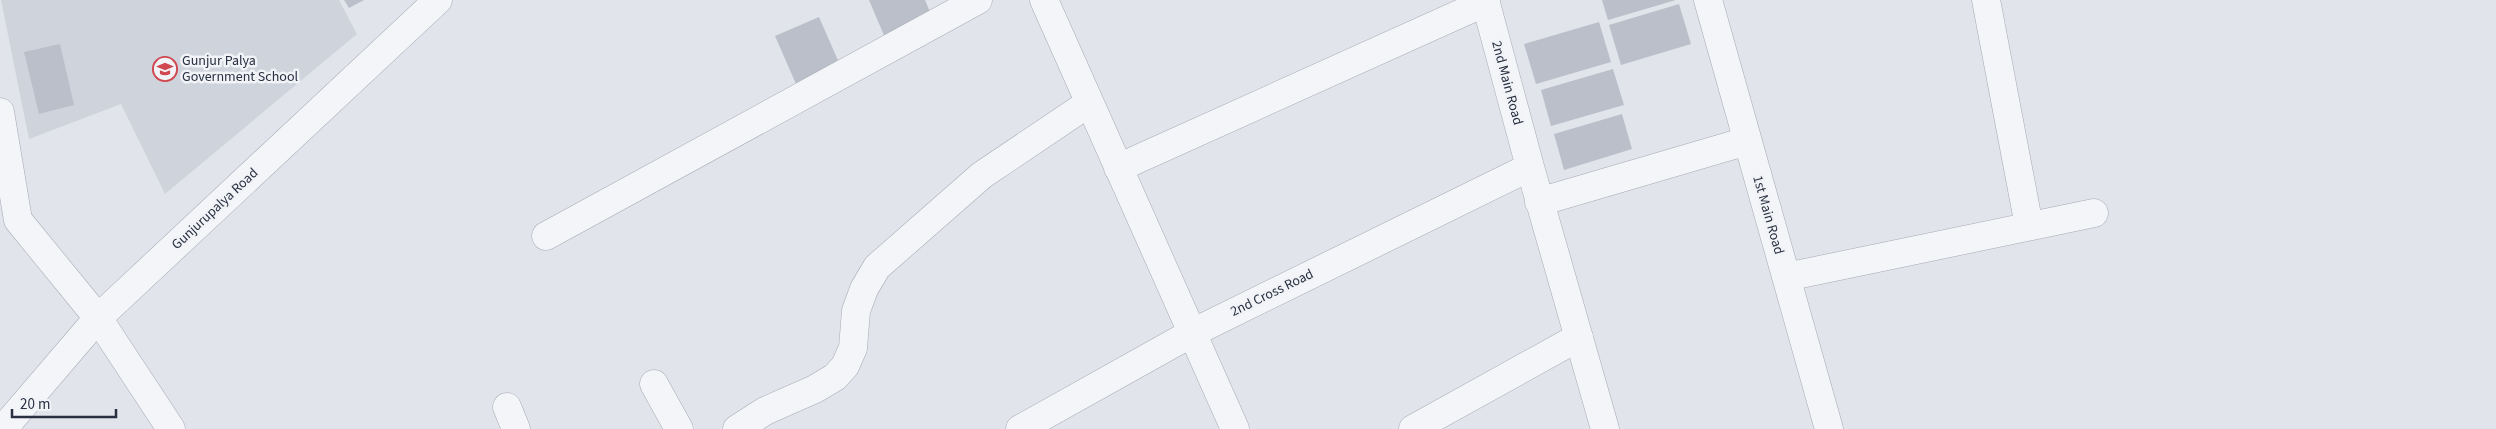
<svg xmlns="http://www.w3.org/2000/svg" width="2496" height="429" font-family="'Source Sans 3',sans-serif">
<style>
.built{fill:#cfd3dc}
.building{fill:#bbbfca}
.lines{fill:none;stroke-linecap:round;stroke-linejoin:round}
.minor-casing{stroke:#a6aab4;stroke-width:29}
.tertiary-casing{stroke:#a6aab4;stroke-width:29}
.minor{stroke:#f4f5f8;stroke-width:28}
.tertiary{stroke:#f4f5f8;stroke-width:28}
.labels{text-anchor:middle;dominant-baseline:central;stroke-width:5;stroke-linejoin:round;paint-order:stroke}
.poi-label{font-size:14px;fill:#293042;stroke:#f1f3f7;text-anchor:start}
.street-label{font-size:14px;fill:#293042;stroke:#f1f3f7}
</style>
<rect width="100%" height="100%" fill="#e1e4ea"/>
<path class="built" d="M1 0H339L357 34 165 194 121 104 29 139Z"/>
<path class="building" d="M344 0H364L349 8Z
M869 0H925L933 19 886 40Z
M1602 0H1676L1608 20Z
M1679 4 1691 44 1621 65 1609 25Z
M819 17 840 65 796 84 775 36Z
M1599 22 1611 62 1536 84 1524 44Z
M60 44 74 105 39 114 24 52Z
M1613 69 1624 105 1551 126 1541 90Z
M1622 114 1632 149 1564 170 1554 134Z"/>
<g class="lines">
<defs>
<path id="minor" d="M1044 0 1235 429
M1485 0 1530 167 1605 429
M1708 0 1829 429
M1986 0 2029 226
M0 112 18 220 98 318 171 429
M1118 168 1486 2
M1539 202 1747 141
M546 236 978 0
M1786 277 2094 213
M654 384 679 429
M507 407 516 429
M737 429 765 411 815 389 835 377 845 366 853 348 856 311 864 289 877 267 982 175 1089 103
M1020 429 1192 333 1530 167
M1413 429 1579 337"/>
<path id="tertiary" d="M3 429 98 318 438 0"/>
</defs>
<use href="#minor" class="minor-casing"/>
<use href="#tertiary" class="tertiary-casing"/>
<use href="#minor" class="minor"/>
<use href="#tertiary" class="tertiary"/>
</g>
<defs>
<symbol id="school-ring" viewBox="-11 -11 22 22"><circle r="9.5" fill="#f1f3f7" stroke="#d0464e" stroke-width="1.5"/><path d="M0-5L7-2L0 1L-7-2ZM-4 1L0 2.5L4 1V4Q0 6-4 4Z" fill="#d0464e"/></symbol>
</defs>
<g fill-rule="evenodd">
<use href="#school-ring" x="151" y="55" width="28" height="28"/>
</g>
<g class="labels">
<g class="poi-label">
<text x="182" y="61">Gunjur Palya<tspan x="182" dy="16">Government School</tspan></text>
</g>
<g class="street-label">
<text transform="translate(1507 83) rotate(75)">2nd Main Road</text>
<text transform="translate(215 209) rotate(-43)">Gunjurupalya Road</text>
<text transform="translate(1768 215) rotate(74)">1st Main Road</text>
<text transform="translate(1272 293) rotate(-26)">2nd Cross Road</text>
</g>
</g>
<path d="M12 409v8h104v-8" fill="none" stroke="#293042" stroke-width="2.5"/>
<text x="20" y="409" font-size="15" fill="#293042" stroke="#f1f3f7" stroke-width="4" paint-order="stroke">20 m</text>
</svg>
